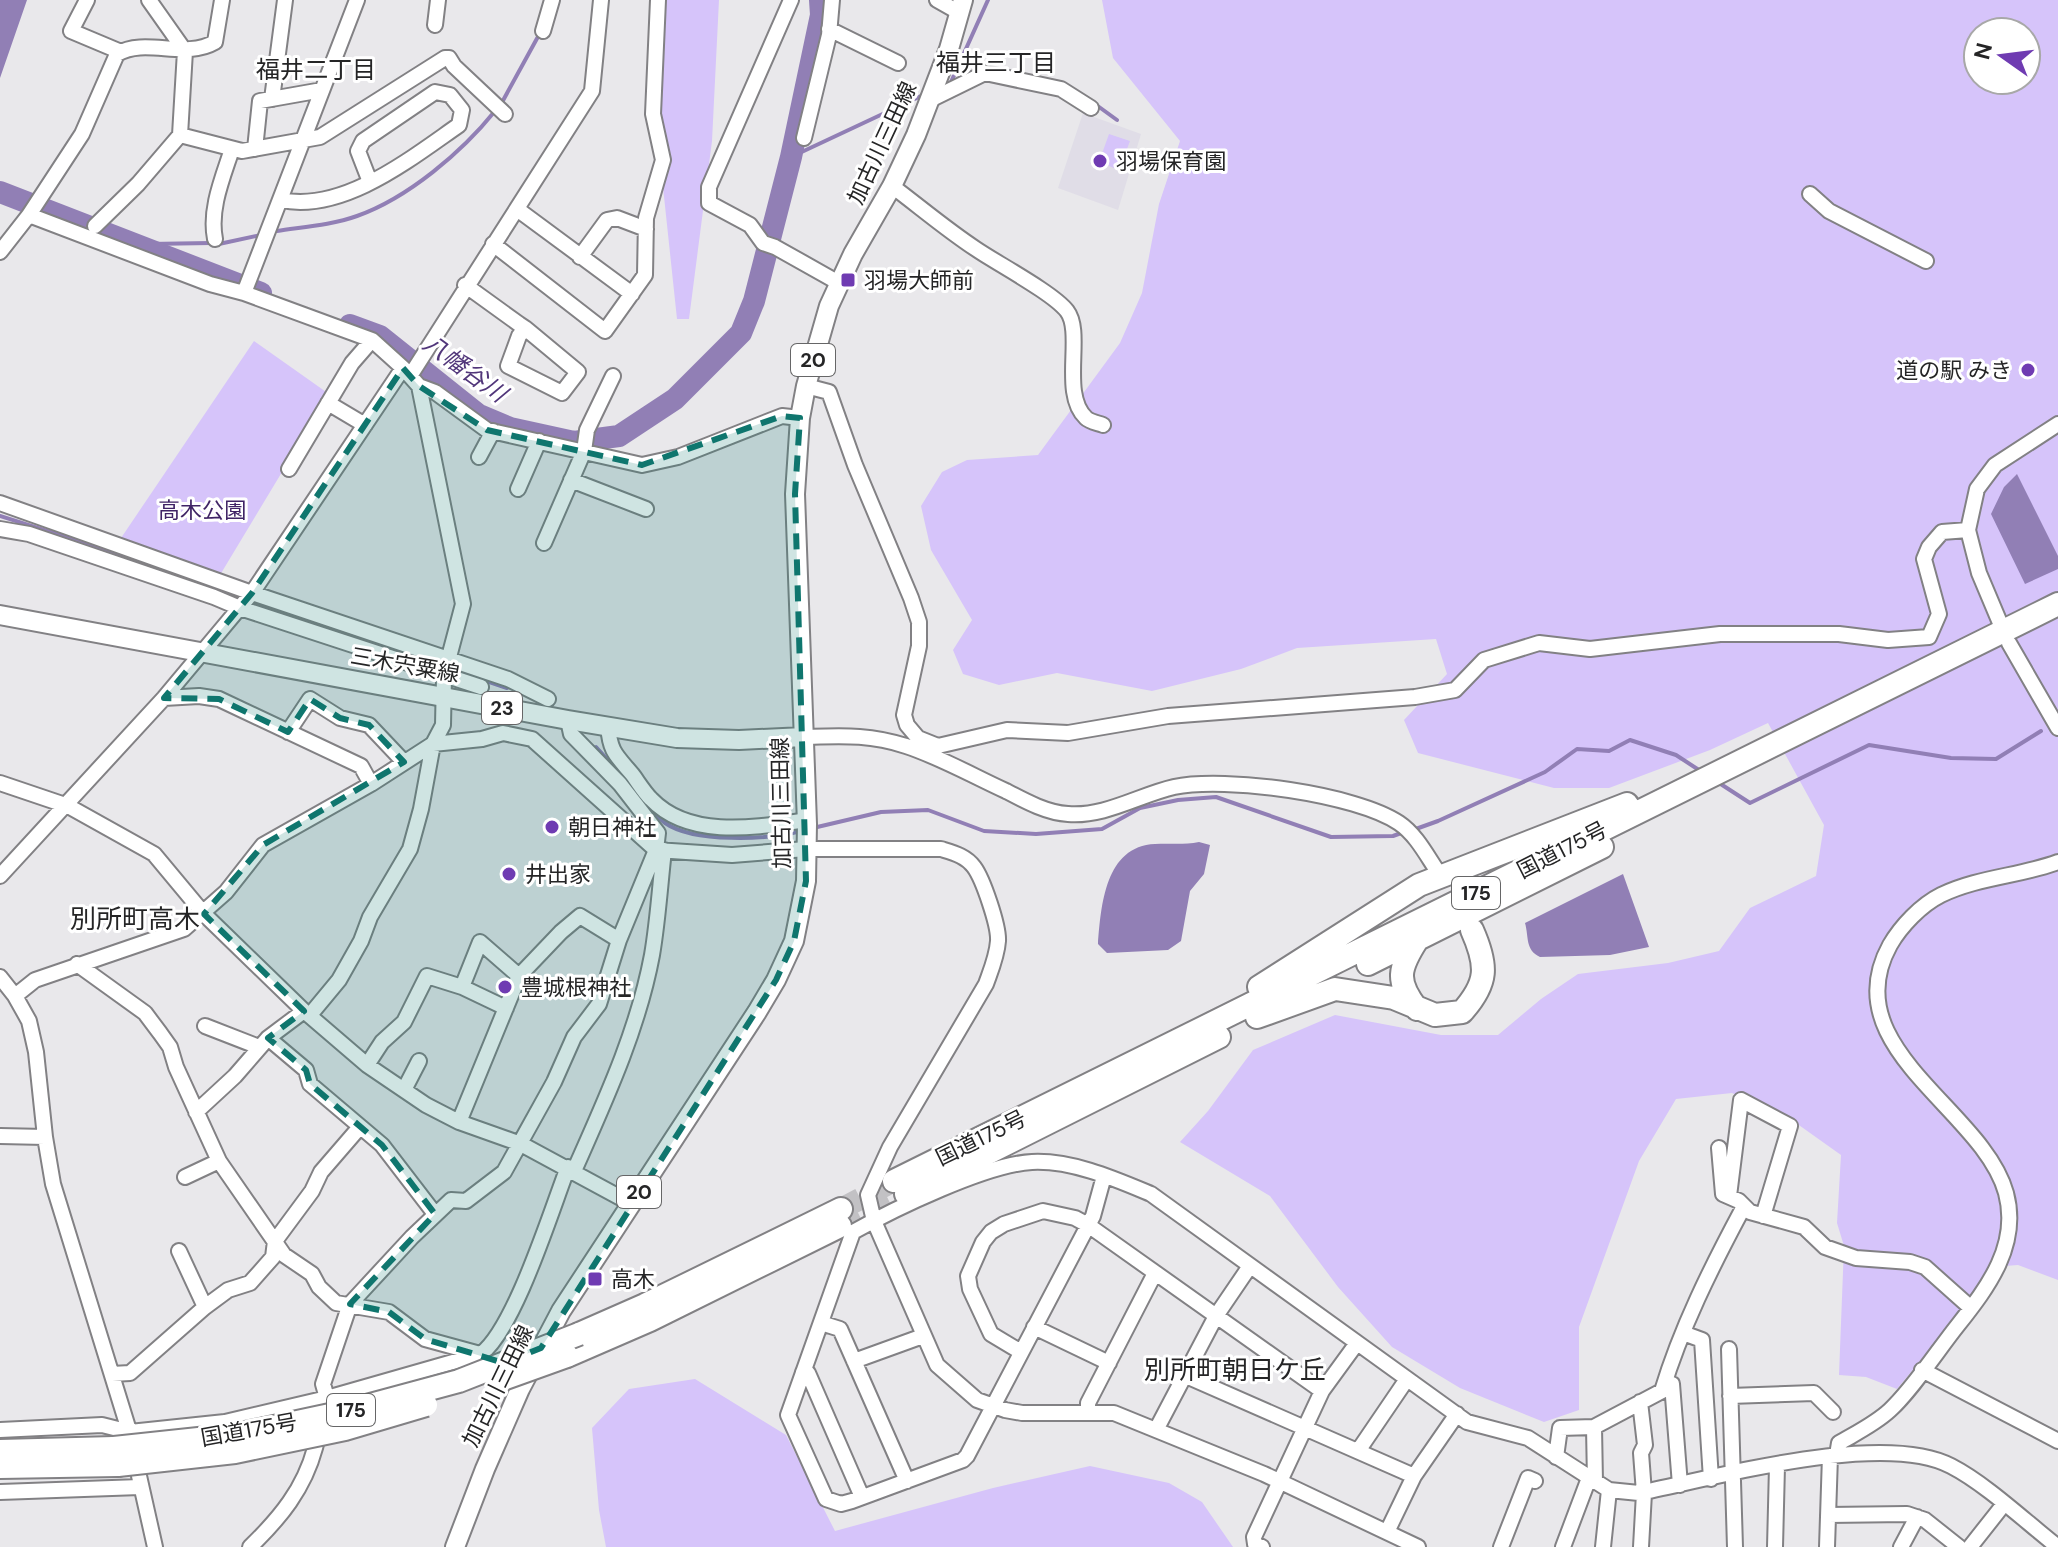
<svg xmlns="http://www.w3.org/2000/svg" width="2058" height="1547" font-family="'DM Sans','Noto Sans JP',sans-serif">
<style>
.built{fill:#e0dde7}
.green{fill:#d6c4fa;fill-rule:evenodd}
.water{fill:#917fb5}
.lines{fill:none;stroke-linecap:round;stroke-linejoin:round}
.stream{stroke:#917fb5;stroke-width:4}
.river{stroke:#917fb5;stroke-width:22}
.highway-tunnel{stroke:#c2c1c4;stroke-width:22;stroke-dasharray:22 11;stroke-linecap:butt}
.minor-casing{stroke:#828184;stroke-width:18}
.major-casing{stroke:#828184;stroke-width:22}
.highway-casing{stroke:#828184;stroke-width:26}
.minor{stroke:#fff;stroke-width:14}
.major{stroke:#fff;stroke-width:18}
.highway{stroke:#fff;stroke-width:22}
.highway-bridge-casing{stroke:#828184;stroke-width:26;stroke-linecap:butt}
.highway-bridge{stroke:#fff;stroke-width:22}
.marked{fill:#0f766e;fill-opacity:0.2;stroke:#0f766e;stroke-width:6;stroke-dasharray:16 10;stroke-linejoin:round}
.poi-dot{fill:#6f3bb2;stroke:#fff;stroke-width:3}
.labels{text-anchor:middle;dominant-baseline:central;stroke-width:6;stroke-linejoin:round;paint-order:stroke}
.shield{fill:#fff;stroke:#666667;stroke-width:2}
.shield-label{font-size:20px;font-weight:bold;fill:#252526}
.street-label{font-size:22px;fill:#252526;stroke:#fff}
.poi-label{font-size:22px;fill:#252526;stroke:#fff;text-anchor:start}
.park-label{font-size:22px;fill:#402466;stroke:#fff}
.neighbourhood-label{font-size:24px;fill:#252526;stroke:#fff}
.water-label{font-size:24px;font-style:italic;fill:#51367a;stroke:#fff}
.quarter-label{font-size:26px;fill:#252526;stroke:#fff}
</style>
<rect width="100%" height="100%" fill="#e9e8eb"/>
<path class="built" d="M1083 113 1141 134 1118 210 1058 188Z"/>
<path class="green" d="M663 0H719L712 141 689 319H677L663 187 671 164 659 113Z
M1102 0H2058V1280L2018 1265 1992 1267 1959 1314 1897 1389 1866 1377 1839 1375 1844 1246 1837 1223 1841 1155 1796 1123 1732 1093 1676 1099 1639 1161 1579 1327V1410L1544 1422 1460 1388 1392 1347 1338 1287 1270 1196 1180 1142 1208 1111 1253 1050 1335 1015 1441 1035H1498L1541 999 1578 974 1668 963 1719 951 1750 908 1816 876 1824 825 1768 723 1710 750 1609 788H1554L1418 753 1404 720 1447 674 1436 639 1297 648 1241 669 1152 691 1057 673 999 685 963 674 953 650 972 620 931 550 921 506 942 472 967 460 1038 455 1120 343 1142 293 1159 204 1180 141 1113 58ZM1978 32H2026V80H1978Z
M1109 134 1130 141 1119 170 1099 162Z
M254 341 329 394 220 575 119 541Z
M695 1379 786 1435 835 1531 993 1488 1090 1466 1169 1483 1202 1502 1233 1547H606L599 1510 592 1428 629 1389Z"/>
<path class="water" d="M0 0H27L0 78Z
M2017 474 2058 556V569L2025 584 1991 514 2004 487Z
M1199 842 1210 845 1204 874 1190 891 1181 941 1168 950 1107 953 1098 944C1101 906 1105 846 1155 844 1170 843 1184 845 1199 842Z
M1623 874 1649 947 1610 955 1540 957C1525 950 1529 937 1525 923Z"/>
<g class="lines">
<path class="stream" d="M951 82 988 0
M1095 104 1117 120
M500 106 540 33
M791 157 921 96
M277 231C303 227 332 225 357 216 408 198 462 152 495 111
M219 244 261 235
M145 249 148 244 211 243
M0 516 169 570
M252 601 507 688
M596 747 637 792
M1716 781 1750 803 1869 745 1951 758 1996 759 2041 731
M648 805C653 811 659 819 665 823 694 843 767 840 801 831
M813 828 881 812 928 810 984 831 1036 834 1102 829 1140 808 1178 800 1216 797 1331 837 1393 836 1404 832
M1413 830 1438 821 1545 772 1577 749 1609 751 1630 740 1676 755 1702 772"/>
<path class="river" d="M0 192 261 293
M350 325 380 336 479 415 510 428 574 442 619 436 675 399 741 333 754 301 791 157 821 15 820 0"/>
<path class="highway-tunnel" d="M841 1209 894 1181
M840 1226 906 1194"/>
<defs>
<path id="minor" d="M87 0 71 31 121 52
M791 0 709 187V203L750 225 763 243 775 247 839 283
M937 0 960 13
M435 25 438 0
M829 29 898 63
M543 31 552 0
M272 99 285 0
M930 100 985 73 1061 89 1091 108
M180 135 242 151 320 137 445 58H449L454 66 505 114
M804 138 829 35 832 0
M255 149 260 101 322 90
M892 186C920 207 947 230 976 249 998 264 1053 293 1067 311 1084 333 1060 394 1086 418 1090 422 1098 423 1103 425
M1810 194 1829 211 1926 261
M281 200C343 213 410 159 459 125L462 110 450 95 435 92 363 141 358 151 370 182
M517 209 632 294
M29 215 210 284 244 293 372 340 403 368 419 386 435 392 487 430 642 465 678 457 782 416 800 418
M95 226 138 184 180 135 185 51 149 0
M215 239C209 209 223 177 232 149
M493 244 605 331 645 275 646 218 663 160 653 114 658 0
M0 252 29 215 82 134 117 54C146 37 184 60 215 42L222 0
M580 257 607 220 617 218 646 229
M465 285 519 324 525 328 578 372 562 393 508 366 519 336 525 328
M244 293 357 0
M410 376 592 91 601 0
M806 386 829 392 855 465 911 598 919 622V646L904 715 907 725 918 738 938 746 1007 730 1068 733 1168 716 1415 697 1455 690 1484 660 1539 643 1590 649 1720 634H1839L1888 640 1929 637 1939 614 1924 559 1929 547 1942 532 1968 530
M328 403 365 425
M479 457 493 431
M289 469 352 363 372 340
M571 480 646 509
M518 489 539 441
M0 503 252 593 508 679 548 699
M0 529 29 534 214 597 240 608 481 687
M544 543 584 451 587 430 613 376
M2003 630 1979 573 1968 530 1977 489 1995 465 2058 424
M2009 643 2058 728
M164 698 199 696 219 699 361 766 371 784
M608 726C610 752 616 755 632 774 638 782 644 792 651 799 690 840 758 827 807 820
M288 732 310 699 340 718 369 725 404 762
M804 737C842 736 869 734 906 746 940 757 973 776 1006 791 1025 801 1047 813 1068 814 1105 817 1139 795 1174 787 1225 776 1356 794 1399 823 1417 835 1428 858 1440 875
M0 783 68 806 154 854 204 914 304 1011 367 1065 426 1105 459 1122 521 1144 632 1204
M0 876 164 698 252 593 403 368
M77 964 145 1013 160 1033 170 1047 176 1067 219 1161 284 1255 312 1274 319 1287 336 1303 389 1312 425 1339 480 1354
M0 977 15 996 29 1021 36 1052 45 1137 53 1184 131 1437
M462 987 480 942 519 976
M15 996 35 980 184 929 226 892 263 845 371 784 433 744 482 739 503 733 532 739 656 850 732 855 806 849H941C954 853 966 856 974 867 983 879 999 926 998 941 997 956 991 970 986 984L890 1147 868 1195 874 1221 937 1365 977 1400 1005 1410 1022 1413H1114L1264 1474 1418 1547
M310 1015 339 980 361 941 370 917 410 849 421 809 433 744 443 725 444 676 463 604 419 386
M205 1026 259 1047
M268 1038 306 1070 310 1084 382 1145 435 1214
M367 1065 382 1042 404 1022 427 976 462 987 506 1008
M404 1090 419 1061
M196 1112 235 1076 268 1038 304 1011
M459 1122 519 976 561 932 580 916 619 940 656 850 658 833 620 784 571 734 568 720
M0 1136 45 1137
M1719 1148 1723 1194 1739 1201 1750 1212 1804 1227 1825 1247 1856 1258 1910 1262 1925 1267 1971 1308
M574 1171C605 1101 638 1030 652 955 658 920 660 885 664 850
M1104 1176 1093 1216 967 1456 963 1460 852 1501 841 1504 826 1499 788 1415 853 1232C894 1209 987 1164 1032 1162 1072 1160 1115 1179 1151 1194L1467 1422 1528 1438 1609 1490 1639 1493C1714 1478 1883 1430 1951 1466 1986 1484 2026 1522 2058 1547
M185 1177 219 1161
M1729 1196 1741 1100 1790 1126 1763 1216
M179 1251 205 1307
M821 1323 840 1329 907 1481
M1034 1327 1109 1363
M1683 1333 1702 1340 1711 1479
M1729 1349 1735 1547
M1021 1352 991 1334 970 1289 968 1276 983 1242 991 1232 1004 1224 1043 1211 1075 1218 1088 1225 1322 1391
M854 1361 923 1336
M1922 1370 2058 1441
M803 1372 808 1373 862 1497
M112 1374 130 1373 205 1307 228 1290 250 1283 273 1257 275 1241 312 1191 321 1172 359 1128
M1184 1375 1414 1476
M1665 1382 1672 1384 1680 1485
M1730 1396 1814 1393 1833 1412
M1640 1402 1645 1445 1641 1453 1644 1493 1641 1547
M1088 1413V1403L1155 1273
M1594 1427 1595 1482
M0 1430 102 1425 130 1432 225 1422 327 1398 481 1354C515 1328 551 1211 568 1167
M1156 1430 1216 1316 1250 1266
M1358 1451 1407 1379
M1837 1455 1839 1443C1856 1433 1875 1424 1890 1410 1912 1390 1938 1350 1958 1325 1988 1287 2020 1245 2006 1193 1983 1109 1833 1048 1890 945 1901 926 1921 905 1941 895 1978 877 2021 876 2058 862
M1556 1457 1560 1428 1594 1427 1662 1391C1681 1328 1711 1268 1742 1210L1745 1209
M135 1458 155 1547
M0 1492 140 1487
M1828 1515 1907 1514 1925 1520 1959 1547
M1387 1532 1414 1476 1457 1414
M250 1547C280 1518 304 1489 315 1448 320 1431 319 1414 327 1398L323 1384 350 1304 412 1237 451 1200 466 1201 504 1172 554 1082 574 1037 599 1004 619 940
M1262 1547 1255 1544 1254 1537 1322 1391 1357 1343
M1501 1547 1528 1478 1535 1481
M1563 1547 1589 1478
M1603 1547 1609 1490
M1775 1547 1777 1466
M1827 1547 1830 1456
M1901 1547 1917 1517
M1970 1547 2004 1504"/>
<path id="major" d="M0 615 568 720 677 738 739 740 804 737
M455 1547 485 1469 520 1389 561 1311 757 1012 776 980 794 941 806 881 807 824 795 494 800 418 806 386 829 306 853 254 892 186 916 135 949 49 963 0"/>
<path id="highway" d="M1417 940C1399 968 1395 981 1417 1009
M1368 964 1602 847
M1259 987 1419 885 1627 804
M1257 1017 1335 989 1394 998 1435 1015 1462 1012C1488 983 1488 966 1472 930
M894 1181 2058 604
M906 1194 1219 1037
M579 1334 645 1305 841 1209
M567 1356 650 1320 840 1226
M0 1451 114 1448
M0 1467 118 1465"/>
</defs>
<use href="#minor" class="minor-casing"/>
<use href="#major" class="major-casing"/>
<use href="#highway" class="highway-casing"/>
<use href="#minor" class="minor"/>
<use href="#major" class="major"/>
<use href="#highway" class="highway"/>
<defs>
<path id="highway-bridge" d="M497 1381 567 1356
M114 1448 236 1435 344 1412 459 1381 579 1334
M118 1465 235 1452 345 1429 426 1405"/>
</defs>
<use href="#highway-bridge" class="highway-bridge-casing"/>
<use href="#highway-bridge" class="highway-bridge"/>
</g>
<path class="marked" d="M403 368 419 386 487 430 642 465 782 416 800 418 795 494 806 881 794 941 776 980 541 1348 504 1363 425 1339 389 1312 350 1304 435 1214 382 1145 310 1084 306 1070 268 1038 304 1011 204 914 263 845 404 762 369 725 340 718 310 699 288 732 219 699 164 698 252 593Z"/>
<g class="poi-dot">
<circle cx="1100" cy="161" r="8"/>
<rect x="840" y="272" width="16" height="16" rx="4"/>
<circle cx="2028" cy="370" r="8"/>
<circle cx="552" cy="827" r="8"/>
<circle cx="509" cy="874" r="8"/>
<circle cx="505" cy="987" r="8"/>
<rect x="587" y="1271" width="16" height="16" rx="4"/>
</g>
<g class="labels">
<g class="shield">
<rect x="791" y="344" width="44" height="32" rx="6"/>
<rect x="482" y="692" width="40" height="32" rx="6"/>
<rect x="1452" y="877" width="48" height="32" rx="6"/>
<rect x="617" y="1176" width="44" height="32" rx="6"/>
<rect x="327" y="1394" width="48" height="32" rx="6"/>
</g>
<g class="shield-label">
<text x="813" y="360">20</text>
<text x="502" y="708">23</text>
<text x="1476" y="893">175</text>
<text x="639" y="1192">20</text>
<text x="351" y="1410">175</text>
</g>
<g class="street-label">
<text transform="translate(882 143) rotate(-65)">加古川三田線</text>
<text transform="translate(405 665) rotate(10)">三木宍粟線</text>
<text transform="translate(781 803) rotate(-91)">加古川三田線</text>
<text transform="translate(1562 850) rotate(-27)">国道175号</text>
<text transform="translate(981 1138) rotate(-26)">国道175号</text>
<text transform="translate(498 1386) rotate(-64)">加古川三田線</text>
<text transform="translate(249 1430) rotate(-10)">国道175号</text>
</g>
<g class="poi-label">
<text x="1116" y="161">羽場保育園</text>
<text x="864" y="280">羽場大師前</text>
<text x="2012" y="370" text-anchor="end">道の駅 みき</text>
<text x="568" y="827">朝日神社</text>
<text x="525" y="874">井出家</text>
<text x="521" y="987">豊城根神社</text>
<text x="611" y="1279">高木</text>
</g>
<g class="park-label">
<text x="202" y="510">高木公園</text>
</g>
<g class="neighbourhood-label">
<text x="996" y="62">福井三丁目</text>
<text x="316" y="69">福井二丁目</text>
</g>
<g class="water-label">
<text transform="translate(465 368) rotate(36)">八幡谷川</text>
</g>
<g class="quarter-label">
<text x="135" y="919">別所町高木</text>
<text x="1235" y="1370">別所町朝日ケ丘</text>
</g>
</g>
<g transform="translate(2002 56) rotate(284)"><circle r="38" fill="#ffffff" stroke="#a8a8a8" stroke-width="2"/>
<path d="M0-6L14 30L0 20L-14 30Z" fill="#6f3bb2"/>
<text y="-12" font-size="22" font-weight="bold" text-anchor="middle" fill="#252526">N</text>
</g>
</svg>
